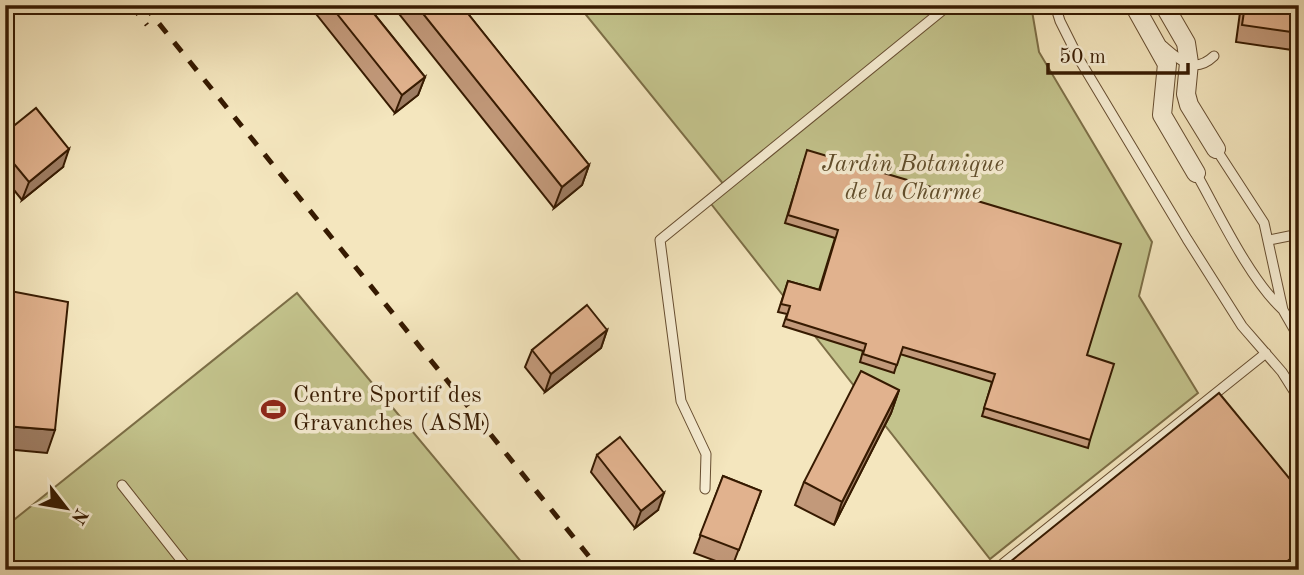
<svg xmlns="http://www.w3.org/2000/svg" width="1304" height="575" font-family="'Old Standard TT',serif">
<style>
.green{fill:#c3c38c;stroke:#7c6e46;stroke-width:2}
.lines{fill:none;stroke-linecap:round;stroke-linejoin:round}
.lane-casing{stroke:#664d30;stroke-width:11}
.street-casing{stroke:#664d30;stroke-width:20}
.lane{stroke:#f8efd5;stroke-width:9}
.street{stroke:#f8efd5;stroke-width:18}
.rail{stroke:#361a01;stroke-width:5;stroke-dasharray:12 12;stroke-linecap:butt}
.wall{fill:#c2997a;stroke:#361a01;stroke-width:2}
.shaded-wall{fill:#9e7d63;stroke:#361a01;stroke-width:2}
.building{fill:#e1b28e;stroke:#361a01;stroke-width:2}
.labels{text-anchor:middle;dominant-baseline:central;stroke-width:7;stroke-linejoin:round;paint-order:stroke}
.park-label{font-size:24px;font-style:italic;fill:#604d2b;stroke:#f8efd5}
.poi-label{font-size:24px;fill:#361a01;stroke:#f8efd5;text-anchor:start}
</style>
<rect width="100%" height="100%" fill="#f4e6be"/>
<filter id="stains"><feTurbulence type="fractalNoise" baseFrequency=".00286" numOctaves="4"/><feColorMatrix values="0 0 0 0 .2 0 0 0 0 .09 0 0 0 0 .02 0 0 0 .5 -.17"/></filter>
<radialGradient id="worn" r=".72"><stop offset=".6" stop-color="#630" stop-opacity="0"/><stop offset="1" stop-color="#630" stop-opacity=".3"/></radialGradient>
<path class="green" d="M578 5H1031L1039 52 1152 242 1139 296 1198 393 990 559 708 200 725 186Z
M297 293 528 570H5V527Z"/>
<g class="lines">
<defs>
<path id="lane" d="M1055 5 1060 21 1079 59 1187 239 1242 326 1282 372 1299 399
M1163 46C1179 60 1194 75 1214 56
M1216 149 1264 223 1283 310 1299 338
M1196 173C1219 214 1249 278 1282 309
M1269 240 1299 234
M122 485 189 570
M705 489 706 454 681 401 660 240 949 5
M995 570 1266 353"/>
<path id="street" d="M1134 5 1167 64 1162 115 1196 173
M1164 5 1186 43 1189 63 1186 94 1189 105 1216 149"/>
</defs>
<use href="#lane" class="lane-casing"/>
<use href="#street" class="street-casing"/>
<use href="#lane" class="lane"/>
<use href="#street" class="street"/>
<path class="rail" d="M131 5 147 25
M144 5 600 570"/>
</g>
<path class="wall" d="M309 5H367L425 77 418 95 395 113Z
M398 5H461L589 165 582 185 554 208 396 10Z
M1241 5H1299V51L1236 42Z
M5 133 63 167 22 200 5 179Z
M805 158 1087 355 1090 440 1088 448 982 416 992 382 900 354 894 373 860 362 863 351 783 326 787 314 778 312 788 281 819 290 835 238 785 223Z
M607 330 601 348 545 392 525 367 532 350Z
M899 390 891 413 834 525 795 505 804 482Z
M597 455 658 510 635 528 591 472Z
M723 476 761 491 732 567 694 553Z"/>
<path class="shaded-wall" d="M425 77 418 95 395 113 402 95Z
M69 149 63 167 22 200 29 182Z
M589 165 582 185 554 208 562 187Z
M607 330 601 348 545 392 551 374Z
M899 390 891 413 834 525 842 502Z
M5 426 55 430 47 453 5 449Z
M664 493 658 510 635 528 641 511Z
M1299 552V564L1292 570H1276Z"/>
<path class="building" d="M330 5H367L425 77 402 95Z
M416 5H461L589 165 562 187Z
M1245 5H1299V33L1242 25Z
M36 108 69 149 29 182 5 153V133Z
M807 150 1121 244 1087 355 1114 364 1090 440 984 408 995 374 903 347 897 365 863 354 866 344 786 319 790 306 781 304 788 281 820 290 838 230 788 215Z
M5 290 68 302 55 430 5 426Z
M587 305 607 330 551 374 532 350Z
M861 371 899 390 842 502 804 482Z
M1219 393 1299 490V552L1276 570H1000Z
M620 437 664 493 641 511 597 455Z
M723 476 761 491 739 550 700 535Z"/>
<defs>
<symbol id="stadium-bare" viewBox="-9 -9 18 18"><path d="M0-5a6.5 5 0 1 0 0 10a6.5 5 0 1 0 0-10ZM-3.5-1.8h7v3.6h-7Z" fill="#8f2418" stroke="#f8efd5" stroke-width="2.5" paint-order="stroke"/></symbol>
</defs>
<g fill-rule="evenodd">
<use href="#stadium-bare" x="256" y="392" width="35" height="35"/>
</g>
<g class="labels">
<g class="park-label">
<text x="913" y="165">Jardin Botanique<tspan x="913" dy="28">de la Charme</tspan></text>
</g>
<g class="poi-label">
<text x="293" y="396">Centre Sportif des<tspan x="293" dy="28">Gravanches (ASM)</tspan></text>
</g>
</g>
<rect width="1304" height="575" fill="none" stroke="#f4e6be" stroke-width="28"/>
<rect x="7" y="7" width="1290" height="561" fill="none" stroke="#361a01" stroke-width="3.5"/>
<rect x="14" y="14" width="1276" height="547" fill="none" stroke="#361a01" stroke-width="2"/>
<g transform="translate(66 508) rotate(121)" stroke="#f8efd5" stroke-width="5" paint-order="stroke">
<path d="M0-5L12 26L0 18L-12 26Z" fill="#361a01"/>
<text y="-10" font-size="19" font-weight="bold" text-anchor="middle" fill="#361a01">N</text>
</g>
<path d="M1048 63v10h140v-10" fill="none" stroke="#361a01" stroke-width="3.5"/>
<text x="1059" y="63" font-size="21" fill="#361a01" stroke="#f8efd5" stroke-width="5" paint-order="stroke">50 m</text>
<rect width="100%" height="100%" filter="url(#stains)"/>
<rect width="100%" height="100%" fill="url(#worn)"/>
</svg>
